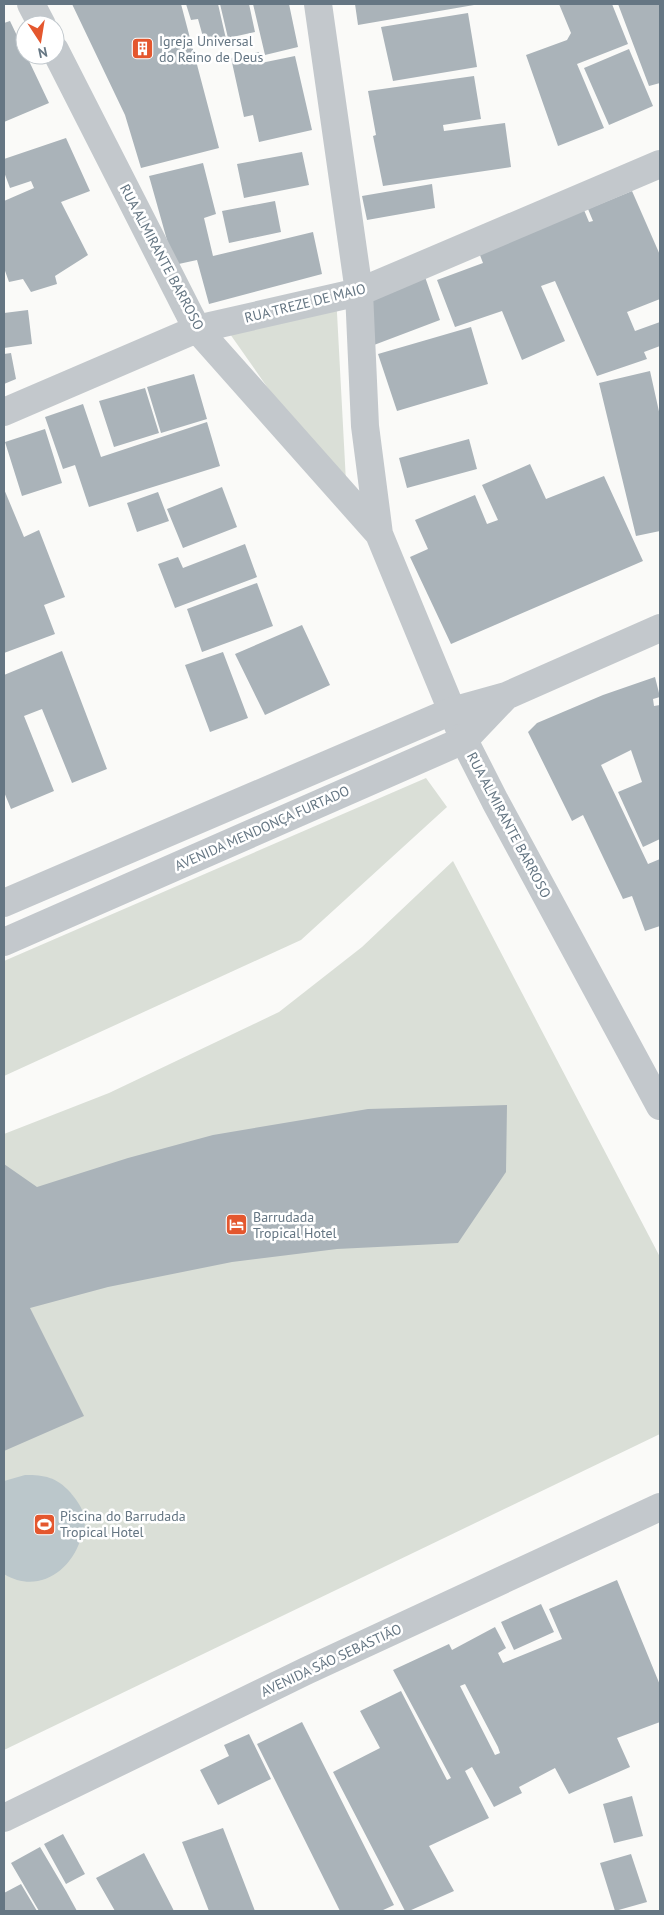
<svg xmlns="http://www.w3.org/2000/svg" width="664" height="1915" font-family="'PT Sans',sans-serif">
<style>
.green{fill:#dadfd7}
.water{fill:#bbc7cb}
.building{fill:#aab3b9;fill-rule:evenodd}
.lines{fill:none;stroke-linecap:round;stroke-linejoin:round}
.minor{stroke:#c3c8cc;stroke-width:28}
.tertiary{stroke:#c3c8cc;stroke-width:28}
.labels{text-anchor:middle;dominant-baseline:central;stroke-width:5;stroke-linejoin:round;paint-order:stroke}
.poi-label{font-size:14px;fill:#657683;stroke:#fff;text-anchor:start}
.street-label{font-size:14px;fill:#657683;stroke:#fff}
</style>
<rect width="100%" height="100%" fill="#fafaf8"/>
<path class="green" d="M336 294 347 501 230 334Z
M426 778 447 807 301 940 4 1076V961Z
M453 861 660 1257V1434L4 1750V1134L109 1093 279 1012 362 947Z"/>
<path class="water" d="M25 1475C45 1475 56 1477 70 1492 75 1498 82 1507 84 1515 87 1523 83 1534 80 1541 69 1573 36 1594 4 1574V1481Z"/>
<path class="building" d="M72 4H181L219 148 141 168 125 115Z
M186 4H218L226 39 205 44 198 19 191 20Z
M220 4H249L255 32 228 38Z
M253 4H289L298 47 265 55Z
M355 4H474V5L358 25Z
M559 4H612L628 44 577 64 604 128 558 146 526 55 567 40 571 33Z
M618 4H660V83L649 86Z
M468 13 477 67 393 81 381 27Z
M10 21 49 103 4 122V23Z
M629 49 653 106 609 125 584 68Z
M259 52 261 63 295 56 312 130 259 142 253 115 244 117 231 58Z
M474 76 481 119 443 125 444 131 505 123 511 167 383 186 373 136 376 135 368 91Z
M66 138 90 191 61 202 88 255 55 276 57 284 31 292 23 279 9 282 4 268V201L34 188 31 181 10 188 4 172V159Z
M302 152 309 185 244 198 237 164Z
M203 163 216 214 204 218 213 256 313 232 322 274 209 304 197 260 174 265 149 176Z
M432 184 435 208 367 220 362 196Z
M632 191 660 255V299L627 312 635 331 660 322V346L644 352 647 359 597 376 555 281 541 286 565 341 522 360 502 311 455 327 437 280 483 263 478 250 584 210 589 222 593 221 588 209Z
M275 201 281 232 229 243 222 211Z
M424 274 440 320 374 345 371 294Z
M28 310 32 344 4 348V313Z
M471 327 488 384 397 411 378 354Z
M11 353 16 379 4 384V354Z
M650 371 660 416V531L636 536 599 383Z
M194 374 207 419 161 433 147 387Z
M145 388 159 433 114 447 99 401Z
M83 404 101 457 207 422 220 466 89 507 75 465 63 469 45 417Z
M45 429 62 483 22 496 5 442Z
M469 439 477 469 407 488 399 458Z
M530 464 546 499 604 476 643 561 451 644 410 557 428 549 415 520 475 495 487 524 498 520 482 485Z
M222 487 237 527 183 548 167 509Z
M4 489 24 537 39 530 65 597 44 605 55 634 4 653Z
M158 492 169 521 137 532 127 503Z
M245 544 257 577 175 608 158 564 178 557 183 568Z
M257 583 273 626 202 652 187 609Z
M302 625 330 685 265 715 235 654Z
M62 651 107 769 72 783 42 709 24 716 54 791 11 809 4 792V675Z
M223 652 248 718 210 732 185 665Z
M655 677 660 697 653 699 654 706 660 705V839L643 847 618 792 642 782 631 750 601 765 648 864 660 859V926L645 931 632 896 623 899 583 815 572 821 528 732 537 723 603 695Z
M507 1105 506 1172 458 1243 337 1249 232 1262 108 1287 30 1308 84 1416 4 1451V1164L37 1187 128 1158 213 1135 368 1109Z
M617 1580 660 1685V1722L617 1738 630 1767 569 1794 555 1768 519 1787 522 1793 494 1807 472 1767 465 1771 489 1818 429 1846 454 1891 409 1911H405L333 1772 380 1748 360 1711 401 1691 447 1780 451 1778 393 1670 449 1644 452 1650 495 1627 506 1648 498 1653 503 1663 562 1639 549 1609ZM465 1684 498 1747 500 1753 495 1755 460 1686Z
M541 1604 554 1632 514 1650 501 1622Z
M302 1722 394 1905 381 1911H340L257 1744Z
M249 1734 271 1779 218 1805 200 1770 229 1756 224 1745Z
M632 1796 643 1836 614 1843 603 1804Z
M223 1828 255 1911H209L182 1842Z
M63 1834 85 1874 66 1884 44 1844Z
M40 1847 66 1891 77 1911H39L11 1863Z
M144 1853 171 1905 174 1911H115L96 1878Z
M631 1854 647 1902 615 1911 600 1863Z
M21 1884 37 1911H4V1893Z"/>
<g class="lines">
<path class="minor" d="M31 4 42 25
M318 4 359 292 365 426 379 534 464 740 495 801 660 1106
M55 50 197 329 379 534
M4 412 197 329 359 292 660 164
M4 1818 306 1671 660 1507"/>
<path class="tertiary" d="M4 903 452 711 506 696 660 628
M4 942 464 740 505 697"/>
</g>
<defs>
<symbol id="building-square" viewBox="-11 -11 22 22"><rect x="-9" y="-9" width="18" height="18" rx="4" fill="#e4572e" stroke="#fff"/><path d="M-4-6H4V6H1V3H-1V6H-4ZM-2.5-4.3h1.7v1.8h-1.7ZM.8-4.3h1.7v1.8H.8ZM-2.5-1h1.7V.8h-1.7ZM.8-1h1.7V.8H.8Z" fill="#fff"/></symbol>
<symbol id="hotel-square" viewBox="-11 -11 22 22"><rect x="-9" y="-9" width="18" height="18" rx="4" fill="#e4572e" stroke="#fff"/><path d="M-6-4.5h1.5V1H6V5H4.5V3h-9V5H-6ZM-4 0a1.8 1.8 0 1 1 3.6 0ZM.5 0V-2.5h3Q6-2.5 6 0Z" fill="#fff"/></symbol>
<symbol id="stadium-square" viewBox="-11 -11 22 22"><rect x="-9" y="-9" width="18" height="18" rx="4" fill="#e4572e" stroke="#fff"/><path d="M0-5a6.5 5 0 1 0 0 10a6.5 5 0 1 0 0-10ZM-3.5-1.8h7v3.6h-7Z" fill="#fff"/></symbol>
</defs>
<g fill-rule="evenodd">
<use href="#building-square" x="130" y="36" width="25" height="25"/>
<use href="#hotel-square" x="224" y="1212" width="25" height="25"/>
<use href="#stadium-square" x="32" y="1512" width="25" height="25"/>
</g>
<g class="labels">
<g class="poi-label">
<text x="159" y="41">Igreja Universal<tspan x="159" dy="16">do Reino de Deus</tspan></text>
<text x="253" y="1217">Barrudada<tspan x="253" dy="16">Tropical Hotel</tspan></text>
<text x="60" y="1516">Piscina do Barrudada<tspan x="60" dy="16">Tropical Hotel</tspan></text>
</g>
<g class="street-label">
<text transform="translate(162 257) rotate(62)">RUA ALMIRANTE BARROSO</text>
<text transform="translate(305 303) rotate(-14)">RUA TREZE DE MAIO</text>
<text transform="translate(509 825) rotate(62)">RUA ALMIRANTE BARROSO</text>
<text transform="translate(262 828) rotate(-24)">AVENIDA MENDONÇA FURTADO</text>
<text transform="translate(331 1660) rotate(-25)">AVENIDA SÃO SEBASTIÃO</text>
</g>
</g>
<rect width="664" height="1915" fill="none" stroke="#657683" stroke-width="10"/>
<g transform="translate(40 40) rotate(168)"><circle r="24" fill="#ffffff" stroke="#c1c8cd"/>
<path d="M0-4L9 19L0 12L-9 19Z" fill="#e4572e"/>
<text y="-8" font-size="14" font-weight="bold" text-anchor="middle" fill="#657683">N</text>
</g>
</svg>
